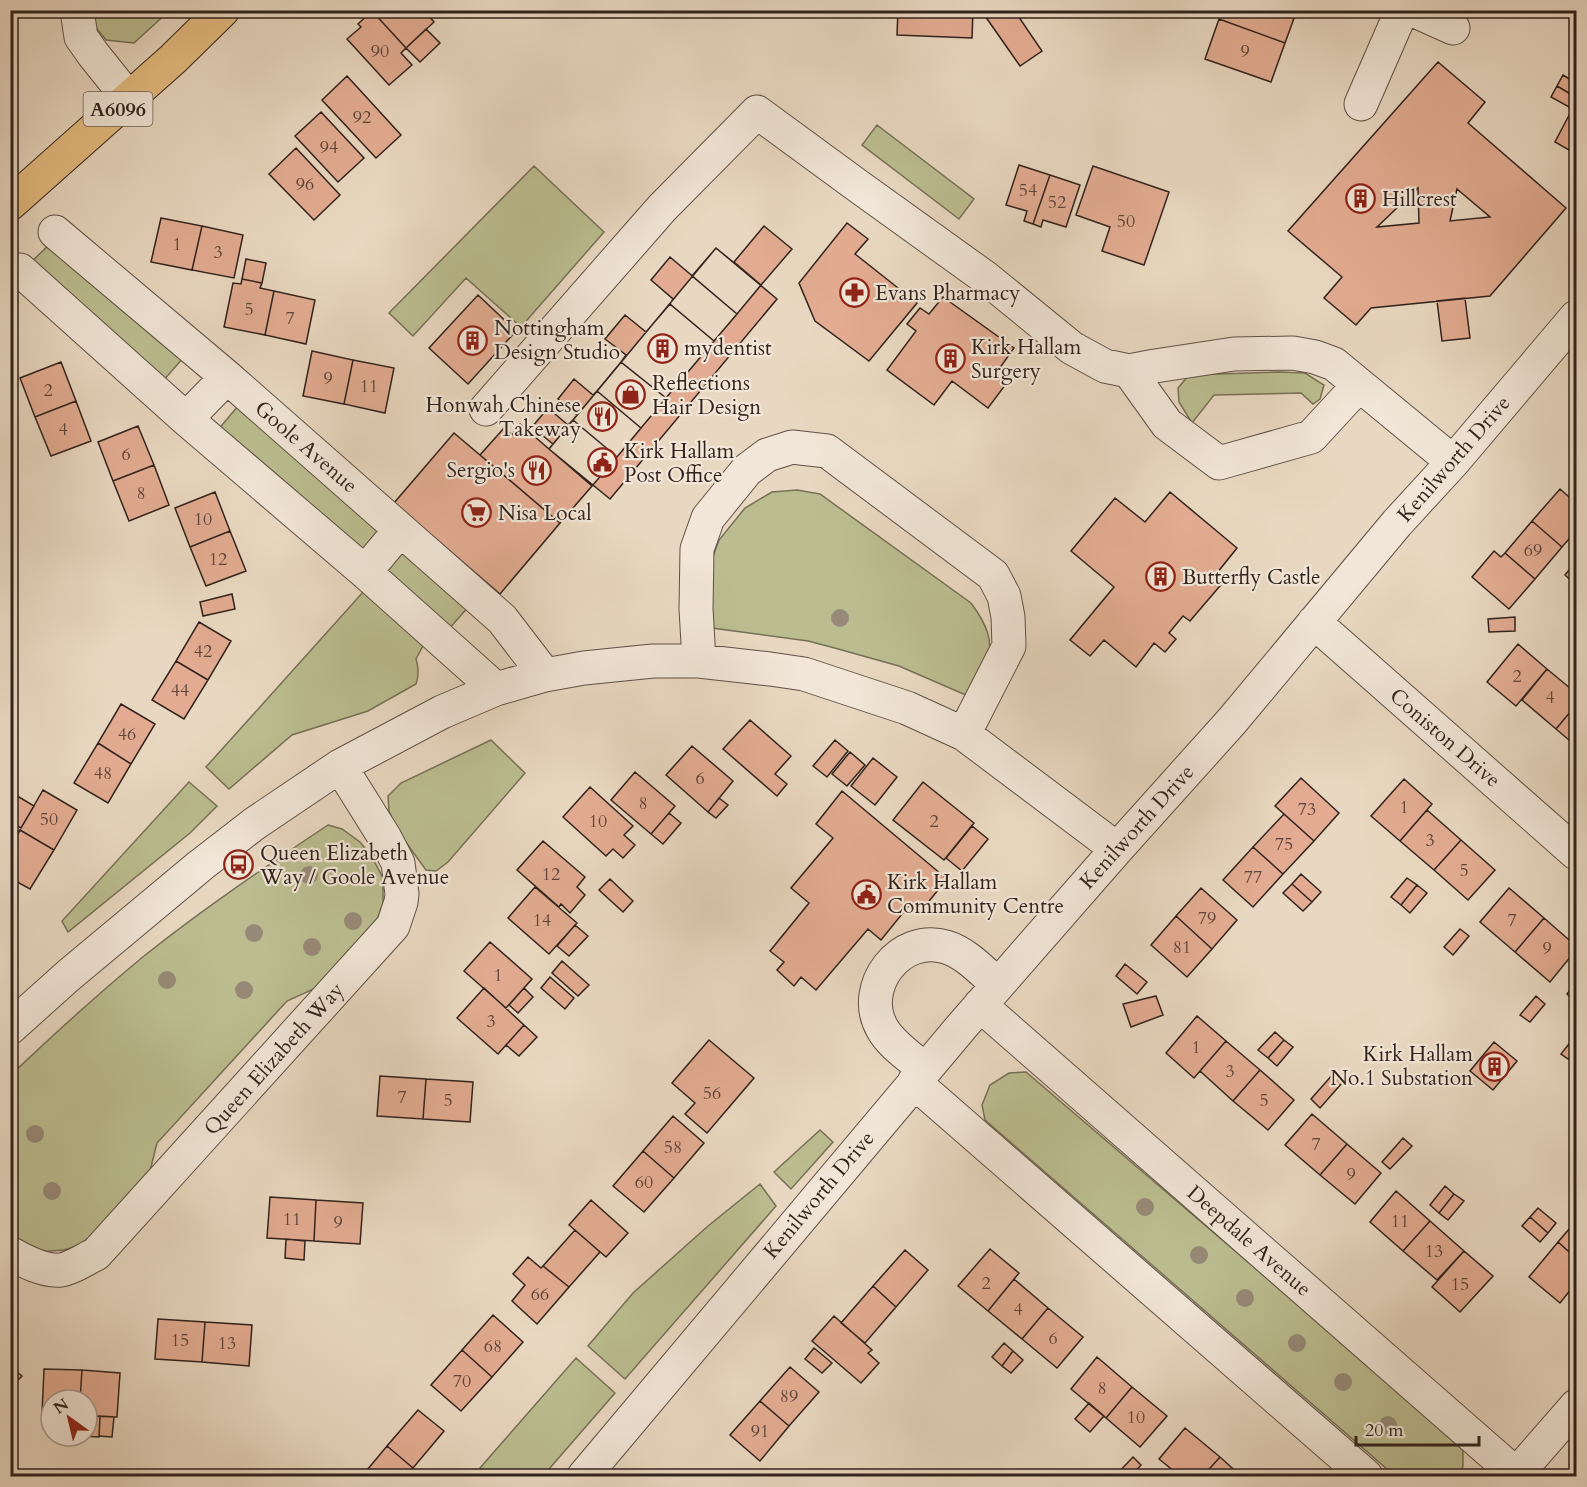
<svg xmlns="http://www.w3.org/2000/svg" width="1587" height="1487" font-family="Cardo,serif">
<style>
.green{fill:#bbbd90;stroke:#767056;stroke-width:1.5}
.building{fill:#e3ac92;stroke:#31221d;stroke-width:1.5;fill-rule:evenodd}
.lines{fill:none;stroke-linecap:round;stroke-linejoin:round}
.minor-casing{stroke:#5f5046;stroke-width:35}
.major-casing{stroke:#31221d;stroke-width:35}
.minor{stroke:#f1e6d7;stroke-width:33}
.major{stroke:#e4bc80;stroke-width:33}
.tree{fill:#978977}
.labels{text-anchor:middle;dominant-baseline:central;stroke-width:4.5;stroke-linejoin:round;paint-order:stroke}
.number-label{font-size:18px;fill:#5e443a}
.shield{fill:#f1e6d7;stroke:#6b5d55;stroke-width:1.5}
.shield-label{font-size:20px;font-weight:bold;fill:#31221d}
.poi-label{font-size:21px;fill:#31221d;stroke:#f1e6d7;text-anchor:start}
.street-label{font-size:21px;fill:#31221d;stroke:#f1e6d7}
</style>
<rect width="100%" height="100%" fill="#e9d8c1"/>
<filter id="stains"><feTurbulence type="fractalNoise" baseFrequency=".00333" numOctaves="4"/><feColorMatrix values="0 0 0 0 .2 0 0 0 0 .09 0 0 0 0 .02 0 0 0 .5 -.17"/></filter>
<radialGradient id="worn" r=".72"><stop offset=".6" stop-color="#630" stop-opacity="0"/><stop offset="1" stop-color="#630" stop-opacity=".3"/></radialGradient>
<path class="green" d="M94 10 169 11 134 43 106 40 97 29 92 14Z
M877 125 974 199 959 219 862 145Z
M534 166 604 232 521 327 466 278 413 336 389 313Z
M50 244 183 358 163 381 29 264Z
M1280 372 1305 373 1324 385 1320 399 1313 404 1301 393 1214 395 1192 423 1179 402 1178 388 1189 375Z
M238 406 380 529 359 554 217 431Z
M797 490 820 494 971 603C985 622 996 642 986 666 981 676 973 686 968 696L899 666 831 647 808 641 712 628 711 562 719 540 745 508 772 492Z
M400 549 470 605 448 630 379 574Z
M364 591 424 644 416 659C419 668 419 675 416 684L368 711 292 735 229 789 206 767Z
M491 740 525 773 448 862 436 871 426 870 397 830 389 811 388 796 401 783Z
M189 782 217 806 190 833 68 932 62 921Z
M328 825 342 829 360 842 372 857 383 878V903L376 923 318 987 287 1001 157 1143 149 1175 104 1228 77 1246 64 1250 39 1252 11 1241V1075C54 1034 98 994 144 956 203 909 265 867 328 825Z
M1026 1072 1463 1446V1466L1459 1476H1395L985 1120 982 1105 990 1085 1009 1073Z
M820 1130 833 1142 791 1189 774 1172Z
M760 1184 776 1206 625 1379 588 1346 633 1293 708 1226Z
M576 1358 615 1393 543 1476H489L480 1468Z"/>
<path class="building" d="M424 10 434 22 406 48 372 11Z
M898 10H973L972 38 897 35Z
M986 10H1014L1042 51 1020 66 983 13Z
M1222 10H1297L1285 43 1219 19Z
M372 11 406 48 401 53 412 65 389 85 347 39 361 27 358 24Z
M1219 19 1285 43 1271 82 1205 59Z
M426 29 440 43 420 62 406 48Z
M1438 62 1485 102 1468 123 1566 208 1490 296 1371 308 1356 325 1324 298 1342 277 1288 231ZM1418 188 1419 223 1377 227ZM1457 189 1490 217 1450 221Z
M1563 75 1576 83V92L1574 96 1557 86Z
M347 76 401 135 376 158 322 100Z
M1557 86 1574 96 1569 107 1551 97Z
M1576 102V154L1555 142Z
M321 112 364 158 338 182 295 136Z
M296 148 340 195 314 220 269 174Z
M1019 165 1050 175 1033 224 1024 221 1027 211 1006 205Z
M1093 166 1169 192 1144 265 1102 251 1110 227 1076 215Z
M1050 175 1080 185 1066 227 1043 220 1041 227 1033 224Z
M161 218 202 226 192 270 151 262Z
M847 223 868 239 855 254 917 303 869 361 815 321 799 283Z
M202 226 243 235 234 278 192 270Z
M764 226 792 249 761 285 734 262Z
M716 248 761 285 737 314 692 276Z
M716 248 777 299 610 499 549 449Z
M670 257 737 314 714 341 670 304 673 299 651 280Z
M246 259 266 263 262 283 242 279Z
M242 279 262 283 260 288 274 291 265 335 224 327 233 283 241 284Z
M274 291 315 300 306 344 265 335Z
M478 295 516 331 468 384 429 348Z
M943 297 1014 348 994 376 1006 384 988 408 952 381 934 405 887 370 916 331 907 324 920 308 929 314Z
M1465 298 1470 338 1442 341 1437 301Z
M670 304 714 341 666 398 621 362 626 355 605 339 625 315 646 332Z
M312 351 353 360 344 404 303 396Z
M353 360 394 368 385 413 344 404Z
M61 362 76 401 35 417 20 378Z
M621 362 666 398 641 428 597 391Z
M574 379 593 395 597 391 641 428 617 457 573 420 577 415 558 399Z
M76 401 91 441 51 456 35 417Z
M548 408 568 425 573 420 617 457 592 486 549 449 553 444 532 427Z
M520 424 592 486 560 523 480 455 504 428 512 435Z
M138 426 154 465 113 481 98 442Z
M454 433 560 523 500 594 394 503Z
M154 465 169 505 129 521 113 481Z
M1560 489 1576 503V531L1562 547 1532 521Z
M215 492 230 531 190 547 175 508Z
M1170 492 1237 548 1217 573 1225 580 1190 621 1183 616 1169 633 1176 639 1165 652 1154 643 1136 667 1104 640 1090 656 1070 640 1114 587 1071 551 1115 498 1145 522Z
M1532 521 1562 547 1535 579 1505 553Z
M230 531 246 571 206 586 190 547Z
M1494 551 1501 557 1505 553 1535 579 1509 609 1472 577Z
M1574 564 1576 566V585L1565 575Z
M232 594 235 609 203 616 200 602Z
M1515 617V631L1489 632 1488 619Z
M199 622 231 641 208 680 176 661Z
M1518 644 1547 669 1516 706 1487 682Z
M176 661 208 680 184 719 152 700Z
M1547 669 1576 693V705L1556 729 1522 700Z
M121 704 155 724 131 764 98 743Z
M1576 705V746L1556 729Z
M750 720 791 756 775 774 787 784 777 796 723 749Z
M835 740 848 751 827 777 813 766Z
M98 743 131 764 108 803 74 783Z
M692 746 733 781 708 812 666 775Z
M850 752 865 765 847 786 832 774Z
M873 758 897 777 875 805 851 786Z
M635 772 675 806 651 834 611 800Z
M1301 778 1339 813 1314 841 1275 806Z
M1404 779 1432 804 1400 841 1371 816Z
M923 782 974 823 944 860 893 820Z
M590 787 633 826 624 835 635 845 623 858 613 849 606 856 563 817Z
M43 790 77 810 54 850 20 830Z
M842 791 947 879 921 911 911 903 881 940 868 929 816 990 801 977 794 986 777 970 784 962 770 951 809 903 791 888 833 838 816 824Z
M14 794 34 806 21 828 10 822V799Z
M719 798 728 805 716 818 708 812Z
M1427 810 1461 840 1434 870 1400 841Z
M669 813 681 823 663 844 651 834Z
M1284 814 1314 841 1283 874 1253 847Z
M972 826 988 839 962 871 946 858Z
M10 827 19 832 10 846Z
M20 830 54 850 30 889 10 878V846Z
M1461 840 1495 870 1468 900 1434 870Z
M543 841 585 877 577 887 585 895 570 913 561 904 559 907 517 870Z
M1253 847 1283 874 1253 907 1223 880Z
M1301 874 1321 892 1312 902 1292 884Z
M1407 878 1417 885 1401 905 1391 897Z
M610 879 633 901 623 912 599 890Z
M1292 884 1312 902 1303 911 1283 893Z
M1417 885 1427 893 1410 913 1401 905Z
M535 887 577 923 549 954 508 918Z
M1201 888 1237 920 1212 949 1176 916Z
M1509 888 1544 918 1515 952 1480 922Z
M1176 916 1212 949 1187 977 1151 945Z
M1544 918 1576 946V950L1550 982 1515 952Z
M575 925 588 936 569 956 557 946Z
M1460 929 1469 936 1453 955 1444 947Z
M490 942 532 979 506 1008 464 971Z
M562 961 589 985 578 996 552 973Z
M1125 964 1147 982 1137 994 1116 976Z
M550 977 574 998 565 1009 541 988Z
M1576 983V1002L1567 994Z
M484 988 524 1025 498 1054 457 1018Z
M524 988 533 997 518 1013 509 1005Z
M1156 996 1163 1015 1131 1027 1123 1004Z
M1536 996 1545 1004 1530 1022 1520 1015Z
M1197 1016 1226 1041 1194 1078 1166 1053Z
M524 1025 537 1037 519 1056 506 1045Z
M1275 1032 1284 1040 1268 1058 1258 1050Z
M1576 1035V1055L1571 1061 1561 1054Z
M709 1040 754 1078 707 1133 685 1114 695 1103 672 1083Z
M1284 1040 1293 1047 1277 1066 1268 1058Z
M1226 1041 1260 1070 1233 1101 1200 1071Z
M1494 1042 1517 1061 1493 1090 1470 1071Z
M1576 1055V1066L1571 1061Z
M1260 1070 1294 1100 1268 1130 1233 1101Z
M1333 1074 1342 1083 1320 1108 1311 1099Z
M380 1076 426 1079 423 1119 377 1116Z
M426 1079 473 1082 470 1122 423 1119Z
M1312 1114 1347 1144 1320 1175 1285 1145Z
M673 1116 704 1143 674 1178 643 1151Z
M1403 1138 1412 1146 1390 1169 1382 1162Z
M1347 1144 1381 1173 1355 1204 1320 1175Z
M643 1151 674 1178 644 1212 613 1186Z
M1445 1186 1454 1194 1439 1213 1430 1205Z
M1396 1191 1430 1221 1403 1251 1370 1222Z
M1454 1194 1464 1201 1448 1220 1439 1213Z
M270 1197 316 1200 314 1241 267 1238Z
M316 1200 363 1203 360 1244 314 1241Z
M591 1200 628 1233 606 1257 569 1225Z
M1538 1208 1556 1223 1548 1233 1530 1217Z
M1530 1217 1548 1233 1540 1242 1522 1226Z
M1430 1221 1464 1251 1437 1280 1403 1251Z
M1576 1221V1258L1558 1242Z
M575 1230 600 1252 569 1287 543 1266Z
M286 1239 305 1241 304 1260 285 1258Z
M1558 1242 1576 1258V1283L1560 1303 1529 1277Z
M990 1249 1019 1273 988 1311 958 1286Z
M905 1250 928 1270 896 1307 873 1286Z
M1464 1251 1493 1276 1460 1312 1432 1287Z
M528 1257 541 1268 543 1266 569 1287 537 1324 512 1301 525 1285 513 1274Z
M1014 1279 1048 1308 1022 1339 988 1311Z
M873 1286 896 1307 865 1343 841 1323Z
M1048 1308 1083 1337 1057 1368 1022 1339Z
M493 1315 523 1342 492 1377 462 1350Z
M834 1316 872 1350 868 1353 879 1363 861 1383 812 1341Z
M158 1319 205 1322 202 1362 155 1359Z
M205 1322 252 1325 249 1366 202 1362Z
M1004 1343 1013 1351 1002 1366 992 1357Z
M814 1348 832 1363 822 1373 805 1359Z
M462 1350 492 1377 461 1411 431 1385Z
M1013 1351 1023 1360 1011 1373 1002 1366Z
M1097 1357 1132 1387 1106 1418 1071 1389Z
M10 1366 22 1376 10 1388Z
M790 1367 819 1392 789 1426 760 1401Z
M44 1369 82 1370 80 1400H51V1414H42Z
M82 1370 120 1373 117 1417 87 1416V1400H80Z
M1132 1387 1167 1416 1140 1447 1106 1418Z
M760 1401 789 1426 760 1461 730 1435Z
M1089 1403 1104 1416 1090 1432 1075 1419Z
M418 1410 444 1431 413 1468 387 1446Z
M87 1416H100L99 1437 81 1436H87Z
M100 1416 114 1417 112 1437 99 1436Z
M1185 1428 1220 1457 1203 1476H1180L1159 1459Z
M387 1446 413 1468 406 1476H362Z
M1133 1457 1141 1465 1131 1476H1115Z
M1220 1457 1241 1476H1203Z"/>
<g class="lines">
<defs>
<path id="minor" d="M77 10 81 37 93 54 129 99
M1413 10 1453 28
M1361 104 1402 10
M55 232 227 377 502 619 545 675
M20 270 186 419 365 572 496 689
M1129 371 1167 424 1219 463 1311 437 1359 385
M486 409 662 208 757 112 858 186 986 278 1072 348 1105 366 1129 371 1155 366 1234 354 1293 353 1315 357 1334 364 1453 462
M186 419 227 377
M365 572 400 530
M1314 622 1576 853
M699 661 696 609 697 549 708 518 747 470 767 455 792 447 827 451 993 575 1004 596 1008 617 1009 646 964 734
M980 1005 1518 1476
M10 1028 69 975 201 865 254 824 340 766 442 712 496 689 545 675 584 668 653 661H699L770 669 804 674 907 708 964 734 1117 849
M925 1070C911 1057 891 1045 882 1028 859 987 900 933 946 947 966 953 982 971 998 985
M914 1082 1366 1476
M10 1253C24 1261 44 1272 61 1270 73 1268 85 1259 96 1254L393 926 401 902 402 894 398 863 385 838 340 766
M584 1476 963 1025 1117 849 1232 721 1397 523 1453 462 1576 317
M1515 1476 1576 1406"/>
<path id="major" d="M10 204 173 59 223 10"/>
</defs>
<use href="#minor" class="minor-casing"/>
<use href="#major" class="major-casing"/>
<use href="#minor" class="minor"/>
<use href="#major" class="major"/>
</g>
<g class="tree">
<circle cx="840" cy="618" r="9"/>
<circle cx="309" cy="875" r="9"/>
<circle cx="353" cy="921" r="9"/>
<circle cx="254" cy="933" r="9"/>
<circle cx="312" cy="947" r="9"/>
<circle cx="167" cy="980" r="9"/>
<circle cx="244" cy="990" r="9"/>
<circle cx="35" cy="1134" r="9"/>
<circle cx="52" cy="1191" r="9"/>
<circle cx="1145" cy="1207" r="9"/>
<circle cx="1199" cy="1255" r="9"/>
<circle cx="1245" cy="1298" r="9"/>
<circle cx="1297" cy="1343" r="9"/>
<circle cx="1343" cy="1382" r="9"/>
<circle cx="1388" cy="1425" r="9"/>
</g>
<defs>
<symbol id="building-ring" viewBox="-11 -11 22 22"><circle r="9.5" fill="#f1e6d7" stroke="#8f2418" stroke-width="1.5"/><path d="M-4-6H4V6H1V3H-1V6H-4ZM-2.5-4.3h1.7v1.8h-1.7ZM.8-4.3h1.7v1.8H.8ZM-2.5-1h1.7V.8h-1.7ZM.8-1h1.7V.8H.8Z" fill="#8f2418"/></symbol>
<symbol id="pharmacy-ring" viewBox="-11 -11 22 22"><circle r="9.5" fill="#f1e6d7" stroke="#8f2418" stroke-width="1.5"/><path d="M-2-6h4v4h4v4h-4v4h-4v-4h-4v-4h4Z" fill="#8f2418"/></symbol>
<symbol id="shop-ring" viewBox="-11 -11 22 22"><circle r="9.5" fill="#f1e6d7" stroke="#8f2418" stroke-width="1.5"/><path d="M-5-2.5h2.3a2.7 3.5 0 0 1 5.4 0H5L5.5 6h-11ZM-1.5-2.5h3a1.5 2.3 0 0 0-3 0Z" fill="#8f2418"/></symbol>
<symbol id="restaurant-ring" viewBox="-11 -11 22 22"><circle r="9.5" fill="#f1e6d7" stroke="#8f2418" stroke-width="1.5"/><path d="M-5-6h1v4h1v-4h1v4h1v-4h1v5L-1.5 .5V6h-2V.5L-5-1ZM5-6V6H3V1.5H1.5Q1.5-4 5-6Z" fill="#8f2418"/></symbol>
<symbol id="civic-ring" viewBox="-11 -11 22 22"><circle r="9.5" fill="#f1e6d7" stroke="#8f2418" stroke-width="1.5"/><path d="M-.6-6.5H3V-4.5H.6V-3L4-1V1h2V6H-6V1h2V-1L-.6-3ZM-1.2 2.5V6h2.4V2.5Z" fill="#8f2418"/></symbol>
<symbol id="supermarket-ring" viewBox="-11 -11 22 22"><circle r="9.5" fill="#f1e6d7" stroke="#8f2418" stroke-width="1.5"/><path d="M-6-5.5h2.5l.6 2H6L4.5 2H-2.5L-4.4-4H-6ZM-1.5 3.2a1.3 1.3 0 1 0 .1 0ZM3 3.2a1.3 1.3 0 1 0 .1 0Z" fill="#8f2418"/></symbol>
<symbol id="bus-ring" viewBox="-11 -11 22 22"><circle r="9.5" fill="#f1e6d7" stroke="#8f2418" stroke-width="1.5"/><path d="M-5-6H5V4H4V6H2V4H-2V6H-4V4H-5ZM-3.5-4V0h7V-4ZM-3.5 1.2v1.5H-2V1.2ZM2 1.2v1.5H3.5V1.2Z" fill="#8f2418"/></symbol>
</defs>
<g fill-rule="evenodd">
<use href="#building-ring" x="1344" y="182" width="33" height="33"/>
<use href="#pharmacy-ring" x="838" y="276" width="33" height="33"/>
<use href="#building-ring" x="456" y="324" width="33" height="33"/>
<use href="#building-ring" x="646" y="332" width="33" height="33"/>
<use href="#building-ring" x="934" y="342" width="33" height="33"/>
<use href="#shop-ring" x="614" y="378" width="33" height="33"/>
<use href="#restaurant-ring" x="586" y="400" width="33" height="33"/>
<use href="#civic-ring" x="586" y="446" width="33" height="33"/>
<use href="#restaurant-ring" x="520" y="454" width="33" height="33"/>
<use href="#supermarket-ring" x="460" y="496" width="33" height="33"/>
<use href="#building-ring" x="1144" y="560" width="33" height="33"/>
<use href="#bus-ring" x="222" y="848" width="33" height="33"/>
<use href="#civic-ring" x="850" y="878" width="33" height="33"/>
<use href="#building-ring" x="1478" y="1050" width="33" height="33"/>
</g>
<g class="labels">
<g class="number-label">
<text x="380" y="51">90</text>
<text x="1245" y="51">9</text>
<text x="362" y="117">92</text>
<text x="329" y="147">94</text>
<text x="305" y="184">96</text>
<text x="1028" y="190">54</text>
<text x="1057" y="202">52</text>
<text x="1126" y="221">50</text>
<text x="177" y="244">1</text>
<text x="218" y="252">3</text>
<text x="249" y="309">5</text>
<text x="290" y="318">7</text>
<text x="328" y="378">9</text>
<text x="369" y="386">11</text>
<text x="48" y="390">2</text>
<text x="63" y="429">4</text>
<text x="126" y="454">6</text>
<text x="141" y="493">8</text>
<text x="203" y="519">10</text>
<text x="1533" y="550">69</text>
<text x="218" y="559">12</text>
<text x="203" y="651">42</text>
<text x="1517" y="676">2</text>
<text x="180" y="690">44</text>
<text x="1550" y="697">4</text>
<text x="127" y="734">46</text>
<text x="103" y="773">48</text>
<text x="700" y="778">6</text>
<text x="643" y="803">8</text>
<text x="1404" y="807">1</text>
<text x="1307" y="809">73</text>
<text x="49" y="819">50</text>
<text x="598" y="821">10</text>
<text x="934" y="821">2</text>
<text x="1430" y="840">3</text>
<text x="1284" y="844">75</text>
<text x="1464" y="870">5</text>
<text x="551" y="874">12</text>
<text x="1253" y="877">77</text>
<text x="1207" y="918">79</text>
<text x="542" y="920">14</text>
<text x="1512" y="920">7</text>
<text x="1182" y="947">81</text>
<text x="1547" y="948">9</text>
<text x="498" y="975">1</text>
<text x="491" y="1021">3</text>
<text x="1196" y="1047">1</text>
<text x="1230" y="1071">3</text>
<text x="712" y="1093">56</text>
<text x="402" y="1097">7</text>
<text x="448" y="1100">5</text>
<text x="1264" y="1100">5</text>
<text x="1316" y="1144">7</text>
<text x="673" y="1147">58</text>
<text x="1351" y="1174">9</text>
<text x="644" y="1182">60</text>
<text x="292" y="1219">11</text>
<text x="1400" y="1221">11</text>
<text x="338" y="1222">9</text>
<text x="1434" y="1251">13</text>
<text x="986" y="1283">2</text>
<text x="1460" y="1284">15</text>
<text x="540" y="1294">66</text>
<text x="1018" y="1309">4</text>
<text x="1053" y="1338">6</text>
<text x="180" y="1340">15</text>
<text x="227" y="1343">13</text>
<text x="493" y="1346">68</text>
<text x="462" y="1381">70</text>
<text x="1102" y="1388">8</text>
<text x="789" y="1396">89</text>
<text x="1136" y="1417">10</text>
<text x="760" y="1431">91</text>
</g>
<rect class="shield" x="83.5" y="92" width="69" height="34" rx="4.5"/>
<g class="shield-label">
<text x="118" y="109">A6096</text>
</g>
<g class="poi-label">
<text x="1382" y="199">Hillcrest</text>
<text x="875" y="293">Evans Pharmacy</text>
<text x="494" y="328">Nottingham<tspan x="494" dy="24">Design Studio</tspan></text>
<text x="971" y="347">Kirk Hallam<tspan x="971" dy="24">Surgery</tspan></text>
<text x="684" y="348">mydentist</text>
<text x="652" y="383">Reflections<tspan x="652" dy="24">Hair Design</tspan></text>
<text x="581" y="405" text-anchor="end">Honwah Chinese<tspan x="581" dy="24">Takeway</tspan></text>
<text x="624" y="451">Kirk Hallam<tspan x="624" dy="24">Post Office</tspan></text>
<text x="515" y="470" text-anchor="end">Sergio's</text>
<text x="498" y="513">Nisa Local</text>
<text x="1182" y="577">Butterfly Castle</text>
<text x="260" y="853">Queen Elizabeth<tspan x="260" dy="24">Way / Goole Avenue</tspan></text>
<text x="887" y="882">Kirk Hallam<tspan x="887" dy="24">Community Centre</tspan></text>
<text x="1473" y="1054" text-anchor="end">Kirk Hallam<tspan x="1473" dy="24">No.1 Substation</tspan></text>
</g>
<g class="street-label">
<text transform="translate(306 447) rotate(41)">Goole Avenue</text>
<text transform="translate(1454 459) rotate(-49)">Kenilworth Drive</text>
<text transform="translate(1445 738) rotate(41)">Coniston Drive</text>
<text transform="translate(1137 827) rotate(-48)">Kenilworth Drive</text>
<text transform="translate(274 1059) rotate(-48)">Queen Elizabeth Way</text>
<text transform="translate(819 1195) rotate(-50)">Kenilworth Drive</text>
<text transform="translate(1249 1241) rotate(41)">Deepdale Avenue</text>
</g>
</g>
<rect width="1587" height="1487" fill="none" stroke="#e9d8c1" stroke-width="36"/>
<rect x="12" y="12" width="1563" height="1463" fill="none" stroke="#31221d" stroke-width="3"/>
<rect x="18" y="18" width="1551" height="1451" fill="none" stroke="#31221d" stroke-width="1.5"/>
<g transform="translate(69 1418) rotate(326)"><circle r="28" fill="#f1e6d7" stroke="#a4988d" stroke-width="1.5"/>
<path d="M0-4.5L10 22L0 15L-10 22Z" fill="#8f2418"/>
<text y="-9" font-size="16" font-weight="bold" text-anchor="middle" fill="#31221d">N</text>
</g>
<path d="M1356 1436v9h123v-9" fill="none" stroke="#31221d" stroke-width="3"/>
<text x="1365" y="1436" font-size="18" fill="#31221d" stroke="#f1e6d7" stroke-width="4.5" paint-order="stroke">20 m</text>
<rect width="100%" height="100%" filter="url(#stains)"/>
<rect width="100%" height="100%" fill="url(#worn)"/>
</svg>
